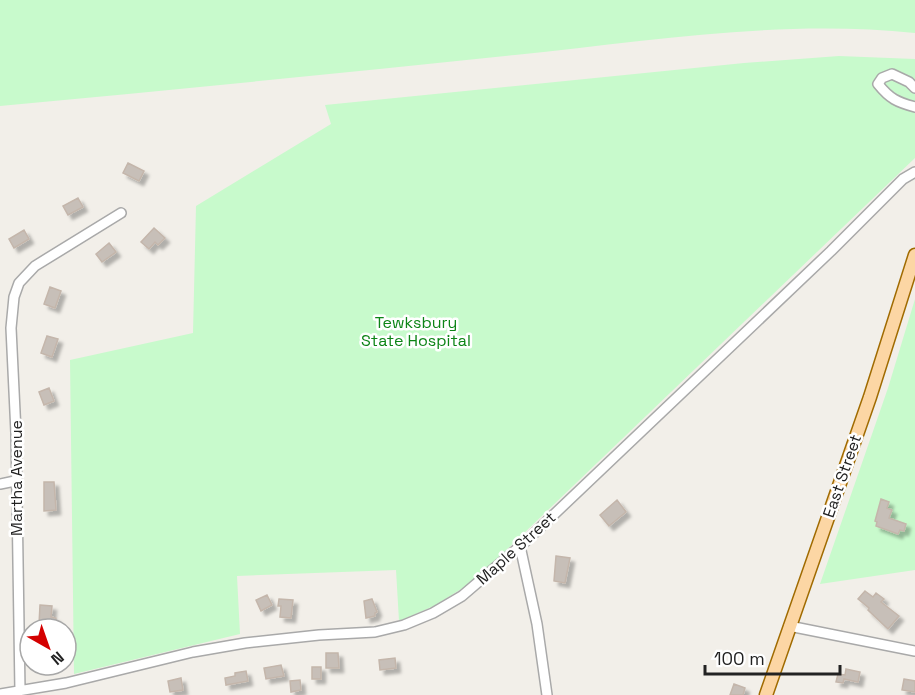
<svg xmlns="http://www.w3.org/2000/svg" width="915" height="695" font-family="'Space Grotesk',sans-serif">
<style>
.park{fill:#c8facc}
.building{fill:#c7bfb8;stroke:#c4b6ab;stroke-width:1.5;filter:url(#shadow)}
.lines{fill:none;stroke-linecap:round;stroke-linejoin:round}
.minor-casing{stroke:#a9a9a9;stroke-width:12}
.major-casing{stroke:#a06b00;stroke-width:15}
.minor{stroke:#fff;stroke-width:9}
.major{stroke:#fcd6a4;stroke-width:12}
.labels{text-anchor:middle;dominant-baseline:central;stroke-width:5;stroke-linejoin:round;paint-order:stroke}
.park-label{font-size:16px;fill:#0c8416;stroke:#fff}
.street-label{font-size:16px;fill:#222;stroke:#fff}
</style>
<defs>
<filter id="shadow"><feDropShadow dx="4.5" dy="4.5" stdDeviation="1.5" flood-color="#0004"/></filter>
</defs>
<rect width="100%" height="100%" fill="#f2efe9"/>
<path class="park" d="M0 0H915V33C781 19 648 41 515 55 343 73 172 90 0 106Z
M839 56 915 59V158L474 581 434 606 399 621 396 570 237 576 240 634 74 674 70 360 193 333 196 206 331 124 325 105 744 63Z
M915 299V570L820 584 888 388Z"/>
<path class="building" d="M128 163 144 171 139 181 123 173Z
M78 198 83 207 68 215 63 206Z
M154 228 165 238 158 245 155 242 149 249 141 242Z
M24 230 29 239 14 248 9 239Z
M109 243 116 252 102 262 96 254Z
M50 287 61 291 55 308 44 304Z
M47 336 58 339 52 357 41 353Z
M49 388 54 401 44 405 39 392Z
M44 482H54L56 510 44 511Z
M881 499 889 502 887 508 892 510 889 518 906 524 904 531 900 530 898 534 876 526 877 522 875 521Z
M617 500 626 512 609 526 600 515Z
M556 556 570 558 565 583 554 581Z
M865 591 873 597 876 593 884 599 881 602 899 616 888 629 868 610 869 608 858 599Z
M267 595 272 605 261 611 256 600Z
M279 599 293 600 291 618 280 617 281 606H278Z
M372 599 377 612 375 613V616L366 618 364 601Z
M40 605 52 606 51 617 56 618 55 625 39 624Z
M326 653H338L339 668H326Z
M395 658 396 668 380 670 379 660Z
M281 665 284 676 266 679 264 668Z
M312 667H321V679H312Z
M846 669 860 672 858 682 844 679 843 683 836 682 838 674 845 675Z
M246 671 248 681 226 685 225 678 235 676V673Z
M181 678 183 690 170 692 168 681Z
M904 679 915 681V692L902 690Z
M300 680 301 690 291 692 290 681Z
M734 684 745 688 743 695H730Z"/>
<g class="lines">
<defs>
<path id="minor" d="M915 88 909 82 892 74 882 78 878 84C890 99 897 102 915 107
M0 484 15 481
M520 546 537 624 547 695
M789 626 915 651
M20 691 16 433 11 328 14 297 19 283 35 266 121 213
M0 694 66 683 193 652 245 643 319 635 375 632 404 625 433 613 462 596 525 542 831 251 903 179 915 172"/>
<path id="major" d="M766 695 870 397 915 255"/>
</defs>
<use href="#minor" class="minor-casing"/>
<use href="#major" class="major-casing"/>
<use href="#minor" class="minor"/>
<use href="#major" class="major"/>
</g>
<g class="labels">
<g class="park-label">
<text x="416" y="322">Tewksbury<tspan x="416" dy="18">State Hospital</tspan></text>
</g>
<g class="street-label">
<text transform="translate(842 476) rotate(-71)">East Street</text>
<text transform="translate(16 478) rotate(-90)">Martha Avenue</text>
<text transform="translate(516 548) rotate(-42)">Maple Street</text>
</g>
</g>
<g transform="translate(48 647) rotate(140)"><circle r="28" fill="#ffffff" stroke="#a7a7a7" stroke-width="1.5"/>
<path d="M0-4.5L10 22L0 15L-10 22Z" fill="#d40000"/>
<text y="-9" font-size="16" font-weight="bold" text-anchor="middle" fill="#222222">N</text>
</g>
<path d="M705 665v9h135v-9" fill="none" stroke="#222222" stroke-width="3"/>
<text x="714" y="665" font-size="18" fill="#222222" stroke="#ffffff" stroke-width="4.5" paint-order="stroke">100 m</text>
</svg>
